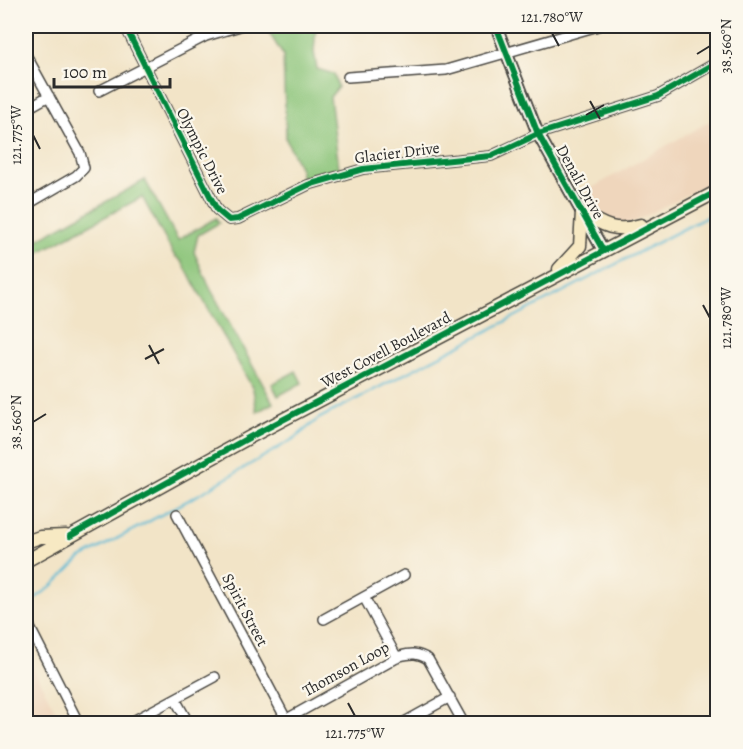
<svg xmlns="http://www.w3.org/2000/svg" width="743" height="749" font-family="Alegreya,serif">
<style>
.built{fill:#efd6bc}
.green{fill:#8bc479;stroke:#5b7852;stroke-width:1.5}
.lines{fill:none;stroke-linecap:round;stroke-linejoin:round}
.stream{stroke:#56b9d5;stroke-width:2}
.minor-casing{stroke:#494742;stroke-width:12}
.tertiary-casing{stroke:#494742;stroke-width:14}
.secondary-casing{stroke:#494742;stroke-width:15}
.minor{stroke:#fff;stroke-width:9}
.tertiary{stroke:#fff;stroke-width:10}
.secondary{stroke:#f7e9c3;stroke-width:12}
.cycleway-casing{stroke:#fbf7ec;stroke-width:10}
.cycleway{stroke:#00873e;stroke-width:6}
.ticks{fill:none;stroke:#2b2b2b;stroke-width:2}
.labels{text-anchor:middle;dominant-baseline:central;stroke-width:4.5;stroke-linejoin:round;paint-order:stroke}
.street-label{font-size:16px;fill:#2b2b2b;stroke:#fbf7ec}
.neatline{fill:none;stroke:#2b2b2b;stroke-width:2}
.ticks-label{font-size:15px;text-anchor:middle;fill:#2b2b2b}
</style>
<rect width="100%" height="100%" fill="#fbf7ec"/>
<filter id="ink" filterUnits="userSpaceOnUse"><feTurbulence type="fractalNoise" baseFrequency=".0167" numOctaves="2"/><feDisplacementMap in="SourceGraphic" scale="12" xChannelSelector="R" yChannelSelector="G"/><feConvolveMatrix kernelMatrix="1 2 1 2 8 2 1 2 1" color-interpolation-filters="sRGB"/></filter>
<filter id="wash" filterUnits="userSpaceOnUse"><feTurbulence type="fractalNoise" baseFrequency=".008" numOctaves="4" result="noise"/><feDisplacementMap in="SourceGraphic" scale="24" xChannelSelector="R" yChannelSelector="G"/><feGaussianBlur stdDeviation="1.35" result="paint"/><feColorMatrix in="noise" values="0 0 0 0 0 0 0 0 0 0 0 0 0 0 0 0 0 1.4 0 .05"/><feComposite in="paint" operator="in"/></filter>
<g filter="url(#wash)">
<rect width="100%" height="100%" fill="#f2e4c7"/>
<path class="built" d="M717 117V179L636 221 617 226 593 212 583 193Z
M26 655 62 723H26Z"/>
<path class="green" d="M271 26H316L314 52 317 69 334 74 338 87 330 97 339 168 302 180 300 169 286 139 283 55 268 31Z
M145 180 178 240 216 218 219 223 198 235 194 252 210 288 273 403 257 412 253 389 182 262 174 255 142 197 26 259V246Z
M296 371 302 383 278 396 272 384Z"/>
<g class="lines">
<path class="stream" d="M30 602 51 587 81 558 198 495 295 438 318 419 718 211"/>
</g>
</g>
<g filter="url(#ink)">
<g class="lines">
<defs>
<path id="minor" d="M125 26 217 210 229 220 238 219 308 185 363 169 491 156 538 134 658 96 714 64
M26 55 80 153 84 168 76 176 26 205
M348 77 446 70 598 26
M99 91 206 36 240 26
M26 109 49 96
M177 514 286 719
M364 597 397 658
M324 619 404 575
M26 620 79 724
M175 699 189 724
M135 720 215 677
M278 724 400 656C412 653 418 653 428 659L464 724
M401 724 450 697"/>
<path id="tertiary" d="M496 26 538 134 603 250"/>
<path id="secondary" d="M582 212C603 226 616 233 641 225
M559 269 580 246 582 212
M26 542 40 537 66 536
M26 561 250 437 718 191
M26 623 28 625"/>
</defs>
<use href="#minor" class="minor-casing"/>
<use href="#tertiary" class="tertiary-casing"/>
<use href="#secondary" class="secondary-casing"/>
<use href="#minor" class="minor"/>
<use href="#tertiary" class="tertiary"/>
<use href="#secondary" class="secondary"/>
<defs>
<path id="cycleway" d="M125 26 217 210 229 220 238 219 308 185 363 169 491 156 538 134 658 96 714 64
M496 26 538 134 603 250
M70 536 250 437 718 191"/>
</defs>
<use href="#cycleway" class="cycleway-casing"/>
<use href="#cycleway" class="cycleway"/>
</g>
</g>
<path class="ticks" d="M552 33 559 46M697 54 710 46M590 101 600 119M586 115 604 105M33 135 40 149M703 305 710 318M149 345 159 364M145 359 164 349M33 422 46 414M348 703 355 716"/>
<g class="labels">
<g class="street-label">
<text transform="translate(202 151) rotate(63)">Olympic Drive</text>
<text transform="translate(397 153) rotate(-7)">Glacier Drive</text>
<text transform="translate(580 182) rotate(61)">Denali Drive</text>
<text transform="translate(386 350) rotate(-28)">West Covell Boulevard</text>
<text transform="translate(245 610) rotate(62)">Spirit Street</text>
<text transform="translate(346 669) rotate(-29)">Thomson Loop</text>
</g>
</g>
<rect width="743" height="749" fill="none" stroke="#fbf7ec" stroke-width="66"/>
<path d="M54 78v9h116v-9" fill="none" stroke="#2b2b2b" stroke-width="3"/>
<text x="63" y="78" font-size="18" fill="#2b2b2b" stroke="#fbf7ec" stroke-width="4.5" paint-order="stroke">100 m</text>
<rect x="33" y="33" width="677" height="683" class="neatline"/>
<g class="ticks-label">
<text x="552" y="22">121.780°W</text>
<text transform="translate(726 46) rotate(-90)" y="5">38.560°N</text>
<text transform="translate(16 135) rotate(-90)" y="5">121.775°W</text>
<text transform="translate(726 318) rotate(-90)" y="5">121.780°W</text>
<text transform="translate(16 422) rotate(-90)" y="5">38.560°N</text>
<text x="355" y="738">121.775°W</text>
</g>
</svg>
